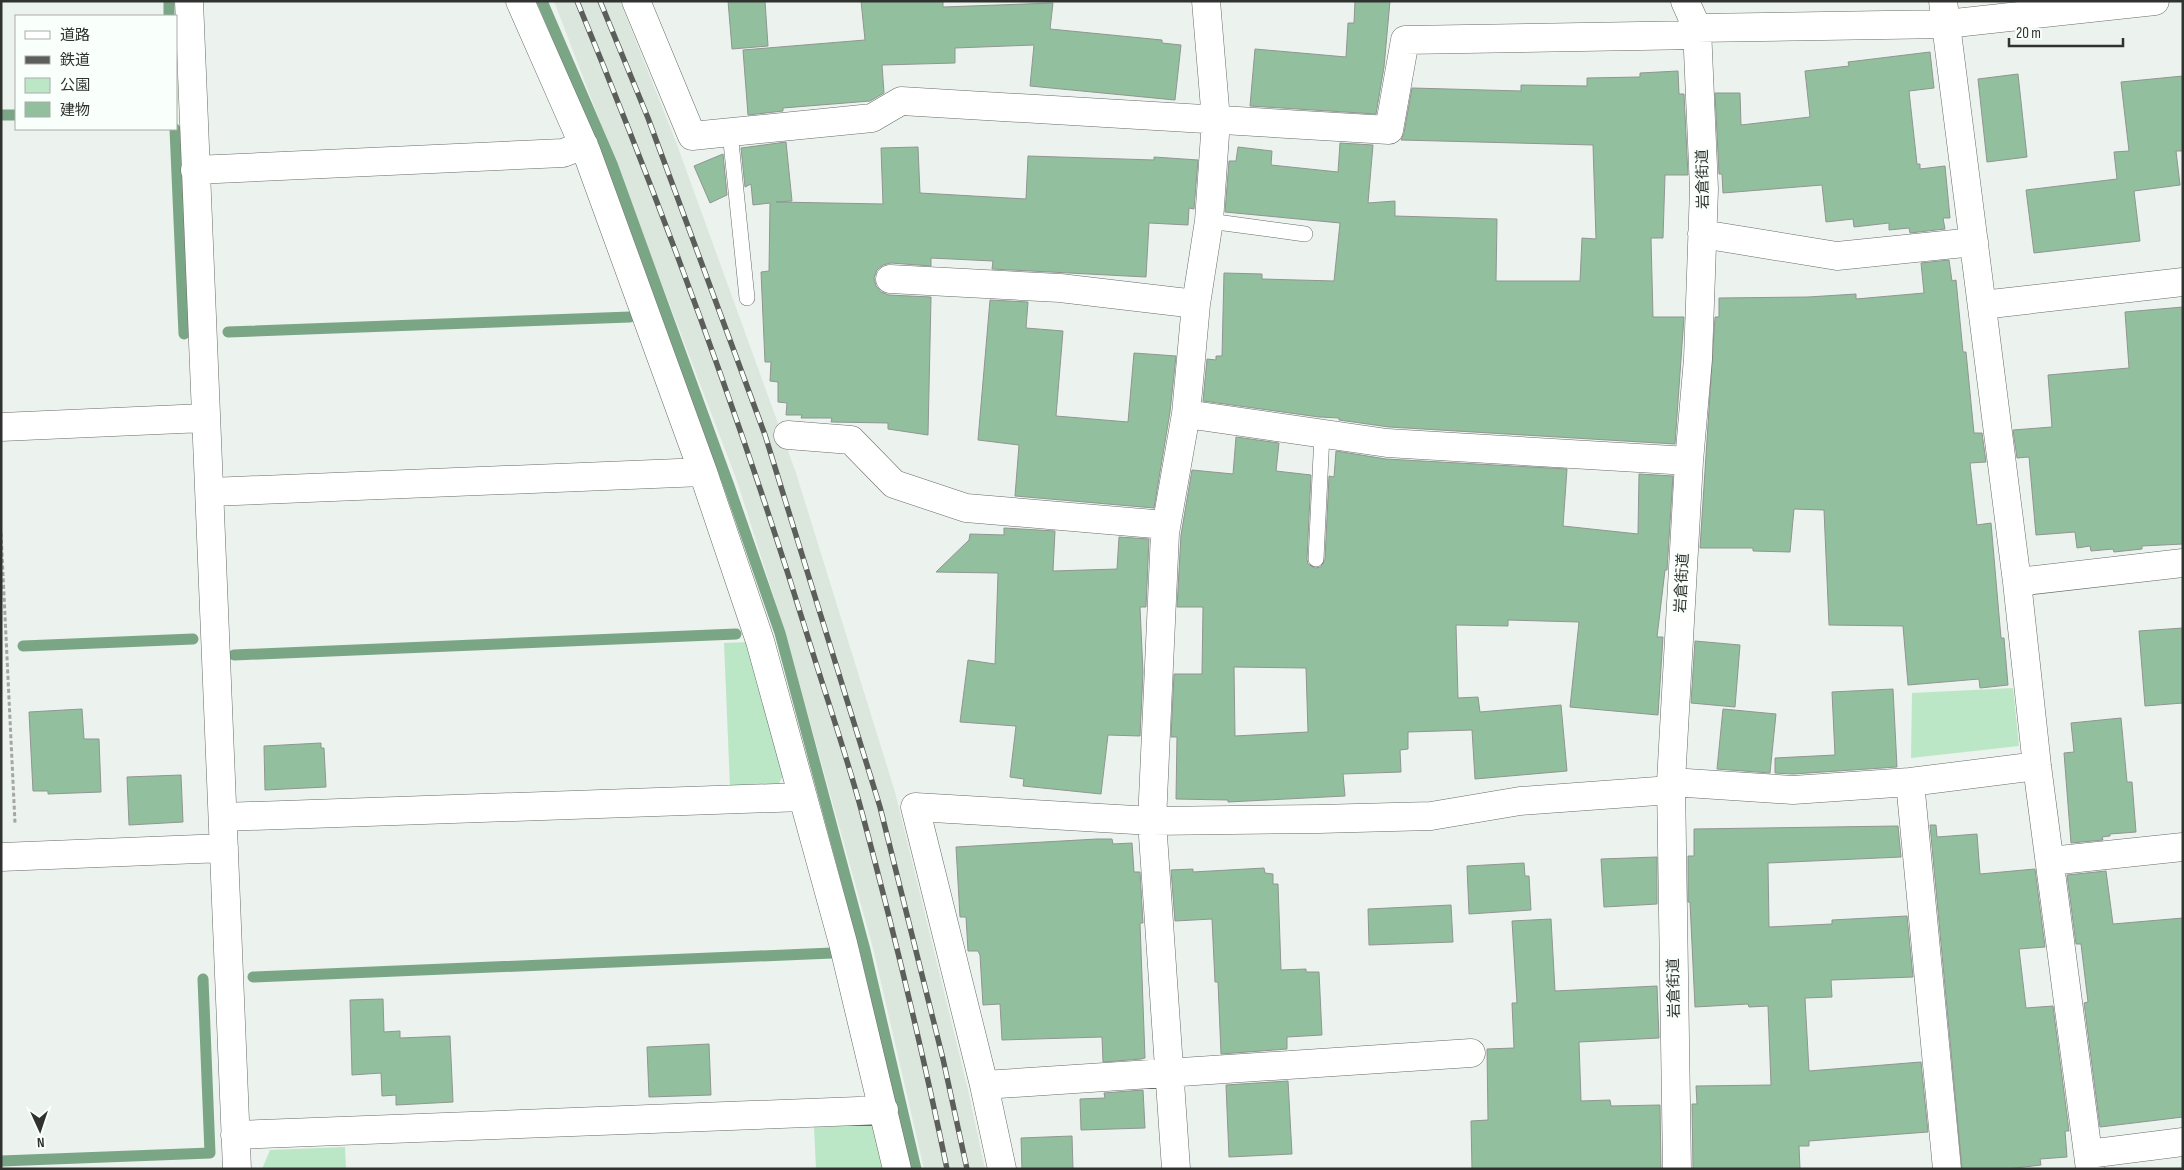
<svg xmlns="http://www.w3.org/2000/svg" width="2184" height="1170" font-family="'Sofia Sans Condensed','Noto Sans JP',sans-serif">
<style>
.built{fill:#dbe7dd}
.green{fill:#bce7c6}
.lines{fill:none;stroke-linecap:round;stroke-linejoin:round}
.stream{stroke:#7aa685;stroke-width:11}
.building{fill:#92bf9d;stroke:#909691;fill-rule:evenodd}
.service-casing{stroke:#676c68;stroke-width:16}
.minor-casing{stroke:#676c68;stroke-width:29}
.path{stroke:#a3a7a3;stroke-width:3;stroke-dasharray:4 2.5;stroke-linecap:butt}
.service{stroke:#fff;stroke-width:15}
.minor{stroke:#fff;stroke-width:28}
.rail-casing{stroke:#5b5e5b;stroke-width:5.5}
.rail{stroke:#f9fffa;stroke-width:4;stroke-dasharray:11;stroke-linecap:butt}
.labels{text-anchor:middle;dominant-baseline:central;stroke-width:5;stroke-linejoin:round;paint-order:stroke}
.street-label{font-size:15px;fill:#303230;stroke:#f9fffa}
</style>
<rect width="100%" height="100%" fill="#ecf2ed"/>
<path class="built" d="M554 1H620L676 142 796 473 895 792 968 1090 985 1169H924L873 948 785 632 737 481Z"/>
<path class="green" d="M749 642 787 769 778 785 730 787 724 643Z
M2013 688 2019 746 1911 758 1912 693Z
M871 1125 882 1134 889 1169H816L814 1127Z
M345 1147 346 1169H262L270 1150Z"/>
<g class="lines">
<path class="stream" d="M169 1V16
M542 1 612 164 729 486 780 633 865 950 916 1169
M1 115H16
M175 129 184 334
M228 332 630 317
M23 646 193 639
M234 655 736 634
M253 977 832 953
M1 1161 210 1153 203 979"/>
</g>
<path class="building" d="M728 1H765L768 46 732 49Z
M861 1H943V7L1053 3 1050 29 1162 40V43L1181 45 1175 100 1030 86 1034 45 955 48V63L882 65 884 93 870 101 783 108V111L748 115 743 50 865 40Z
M1355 1H1390L1384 67 1376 114 1250 106 1255 49 1346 57 1348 23H1354Z
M1930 52 1934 88 1909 91 1917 164H1920V169L1945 166 1950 218H1943L1945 229 1910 233 1909 228 1889 230V223L1854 227 1853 219 1826 222 1822 185 1723 193 1722 174H1719L1715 93H1740L1741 125 1810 117 1805 71 1849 66 1848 62Z
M1678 71 1679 94H1684L1688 175H1665L1663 238H1651L1653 317H1684L1675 444 1389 427 1339 420V418L1319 417 1203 401 1207 359 1216 360V356H1222L1224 273 1262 274V279L1334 281 1340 223 1225 212 1229 161H1236L1238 147 1272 151 1271 165 1338 172 1340 143 1373 145 1368 203 1395 201V216L1497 219 1496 281H1580L1582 238 1596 239 1593 145 1401 140 1404 133 1412 88 1521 91V85L1587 86V78L1640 77V73Z
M2018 74 2027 157 1987 162 1978 79Z
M2183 76V151H2176L2180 185 2134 191 2140 241 2034 253 2026 190 2117 179 2114 152 2129 151 2121 82Z
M786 142 792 201 776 202 883 204 881 148 918 147 920 193 1026 199 1028 156 1154 160V157L1198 160 1194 209 1189 208 1188 225 1149 223 1146 277 992 269 993 261 931 258V266L891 263 883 265 877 270 874 278 876 286 881 292 889 295 931 297 928 435 888 429V423L831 422 832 418H801L802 415H786L787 403 778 402V382L770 381 771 362H765L761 272 769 271 770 203 753 205 751 184 745 187 741 148Z
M723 154 727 195 710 203 694 166Z
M1949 260 1952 281 1956 280 1963 352H1966L1974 433H1982L1986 462 1970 463 1977 525 1991 523 2001 638H2004L2008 685 1980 688 1979 679 1908 685 1903 626 1829 625 1824 510 1794 509 1790 552 1753 551V548H1700L1715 317H1719V298L1808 297 1856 294V299L1924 293 1921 263Z
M990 300 1028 302 1026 328 1063 331 1056 416 1128 422 1134 353 1176 356 1170 412 1154 508 1015 496 1019 445 978 440Z
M2183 307V544L2142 546V549L2114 552 2113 549 2091 551 2090 546 2077 548 2075 532 2036 535 2029 457 2017 458 2013 430 2052 427 2048 375 2129 368 2125 312Z
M1236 437 1279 443 1276 471 1311 475 1307 559 1308 564 1315 568 1321 567 1325 559 1329 476 1334 477 1336 451 1386 459 1567 469 1563 526 1638 534 1639 474 1673 476 1667 570H1665L1657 637H1663L1658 715 1570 707 1579 622 1508 620V626L1456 625 1458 698 1478 697 1480 712 1561 705 1567 771 1475 779 1472 730 1408 732V749L1400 750 1401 772 1343 774 1345 796 1228 802V800L1176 799 1177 737H1171L1174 674H1202L1203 607H1177L1181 535 1192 470 1233 474ZM1234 667 1306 668 1308 732 1235 736Z
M1004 528 1055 531 1053 571 1117 569 1119 537 1149 539 1146 607H1140L1143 673 1140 736 1108 735 1101 794 1023 786 1024 779 1010 777 1016 726 960 722 968 660 995 664 998 573 936 572 969 540 970 534 1004 535Z
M2183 628V703L2145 706 2139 631Z
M1695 641 1740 645 1735 707 1691 703Z
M1893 689 1897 767 1793 774 1775 773V758L1835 755 1832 692Z
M82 709 84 739H99L101 792 48 794V791H33L29 712Z
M1723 709 1776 714 1770 773 1717 769Z
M2121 718 2127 782H2132L2136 832 2110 834V836L2102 837 2103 840 2071 843 2064 753 2074 752 2071 723Z
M321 743V748H324L326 787 265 790 264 746Z
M181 775 183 822 129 825 127 777Z
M1930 825H1936L1937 837 1977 834 1980 874 2035 869 2045 947 2019 949 2026 1008 2053 1006 2069 1131H2065L2067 1157 2040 1159 2041 1165 2007 1169H1962Z
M1898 826 1901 857 1768 863 1769 927 1832 924V920L1907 916 1913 977 1831 980 1832 997 1805 998 1809 1071 1921 1062 1928 1132 1809 1141V1146H1799L1800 1169H1693L1692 1104H1697L1696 1086 1771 1085 1768 1006 1749 1007 1748 1004 1695 1007 1690 902H1688V856H1694V829Z
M1097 839H1112L1113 844 1132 843 1134 872H1140L1143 923H1140L1145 1058 1141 1059 1103 1062 1102 1037 1002 1040 1000 1004 983 1005 980 955 978 951H968L966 917H960L956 847Z
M1657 857V904L1604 907 1601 859Z
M1524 863 1525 876H1529L1531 910 1469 914 1467 866Z
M1264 868 1265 873 1273 874V884H1278L1281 970 1306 969V972H1319L1322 1035 1287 1037V1049L1221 1054 1218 982H1215L1212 919 1175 921 1171 870 1193 869V872Z
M2106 871 2113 924 2183 918V1117L2100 1127 2084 1003 2088 1002 2081 944H2076L2067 875Z
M1451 905 1453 942 1369 945 1368 909Z
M1551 919 1555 991 1657 986 1659 1038 1579 1042 1581 1101 1610 1100 1611 1106 1660 1105 1661 1169H1472L1471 1121 1488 1120 1487 1049 1514 1048 1512 1003H1517L1512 921Z
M383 999 384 1032 400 1031V1038L450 1036 453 1102 396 1105V1095L382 1096 381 1073 352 1075 350 1000Z
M709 1044 711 1095 649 1097 647 1047Z
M1288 1081 1292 1154 1229 1157 1226 1085Z
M1143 1090 1145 1128 1081 1130 1080 1099 1105 1098 1104 1093Z
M1072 1136 1073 1169H1022L1021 1138Z"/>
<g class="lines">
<defs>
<path id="service" d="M730 132 747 298
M1209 221 1305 234
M1316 559 1322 434"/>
<path id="minor" d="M189 1 237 1169
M520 1 587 153 703 472 760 641 843 943 897 1169
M636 1 692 136 872 118 901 101 1389 130 1405 40 1698 35
M1943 1 2017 582 2037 766 2090 1169
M1697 28 1946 24 2155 1
M195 170 563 153 584 145
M1702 234 1837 256 1974 242
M890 279 1060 288 1196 304
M1982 305 2183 282
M1186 414 1387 443 1689 461
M1 427 204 418
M788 435 851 440 894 484 966 508 1166 525
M210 492 703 472
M2017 582 2183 563
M1671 782 1793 790 1910 782 2037 766
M1910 782 1947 1169
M223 817 803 797
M1 857 224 848
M2050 861 2183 847
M984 1085 1471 1053
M235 1135 884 1110
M2088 1154 2183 1142
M1002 1169 984 1085 915 807 1152 821 1319 819 1431 816 1520 801 1671 790
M1176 1169 1152 821 1165 533 1186 414 1196 304 1209 221 1216 120 1206 1
M1677 1169 1671 782 1689 461 1698 359 1704 189 1697 28 1685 1"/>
</defs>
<use href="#service" class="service-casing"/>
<use href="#minor" class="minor-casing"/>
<path class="path" d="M1 533 15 823"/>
<use href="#service" class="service"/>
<use href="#minor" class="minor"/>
<defs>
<path id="rail" d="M577 1C664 212 743 426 810 644 827 699 846 754 861 809 893 928 922 1048 947 1169
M600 1 648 118 765 435 880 807 943 1059 967 1169"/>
</defs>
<use href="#rail" class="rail-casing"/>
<use href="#rail" class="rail"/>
</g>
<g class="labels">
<g class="street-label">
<text transform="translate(1703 179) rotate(-91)">岩倉街道</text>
<text transform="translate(1682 583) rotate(-87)">岩倉街道</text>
<text transform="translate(1674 988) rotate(-91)">岩倉街道</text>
</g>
</g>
<rect width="2184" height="1170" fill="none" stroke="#303230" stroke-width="5"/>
<rect x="15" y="15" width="162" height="115" fill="#f9fffa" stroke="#a9ada9"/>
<rect x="25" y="31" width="25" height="8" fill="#ffffff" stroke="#a9ada9"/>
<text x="60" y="40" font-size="15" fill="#303230">道路</text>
<rect x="25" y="56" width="25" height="8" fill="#5b5e5b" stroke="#a9ada9"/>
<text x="60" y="65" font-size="15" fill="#303230">鉄道</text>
<rect x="25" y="78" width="25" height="15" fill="#bce7c6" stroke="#a9ada9"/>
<text x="60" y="90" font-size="15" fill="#303230">公園</text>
<rect x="25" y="102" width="25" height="15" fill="#92bf9d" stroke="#a9ada9"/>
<text x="60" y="115" font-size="15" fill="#303230">建物</text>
<g transform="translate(40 1130) rotate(177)" stroke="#f9fffa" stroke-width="4" paint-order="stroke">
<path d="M0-4L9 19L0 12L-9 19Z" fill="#303230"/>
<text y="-8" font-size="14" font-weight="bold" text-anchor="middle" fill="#303230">N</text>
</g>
<path d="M2009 38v8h114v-8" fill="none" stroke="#303230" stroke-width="2.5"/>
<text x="2016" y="38" font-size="15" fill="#303230" stroke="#f9fffa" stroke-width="4" paint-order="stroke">20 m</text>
</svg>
